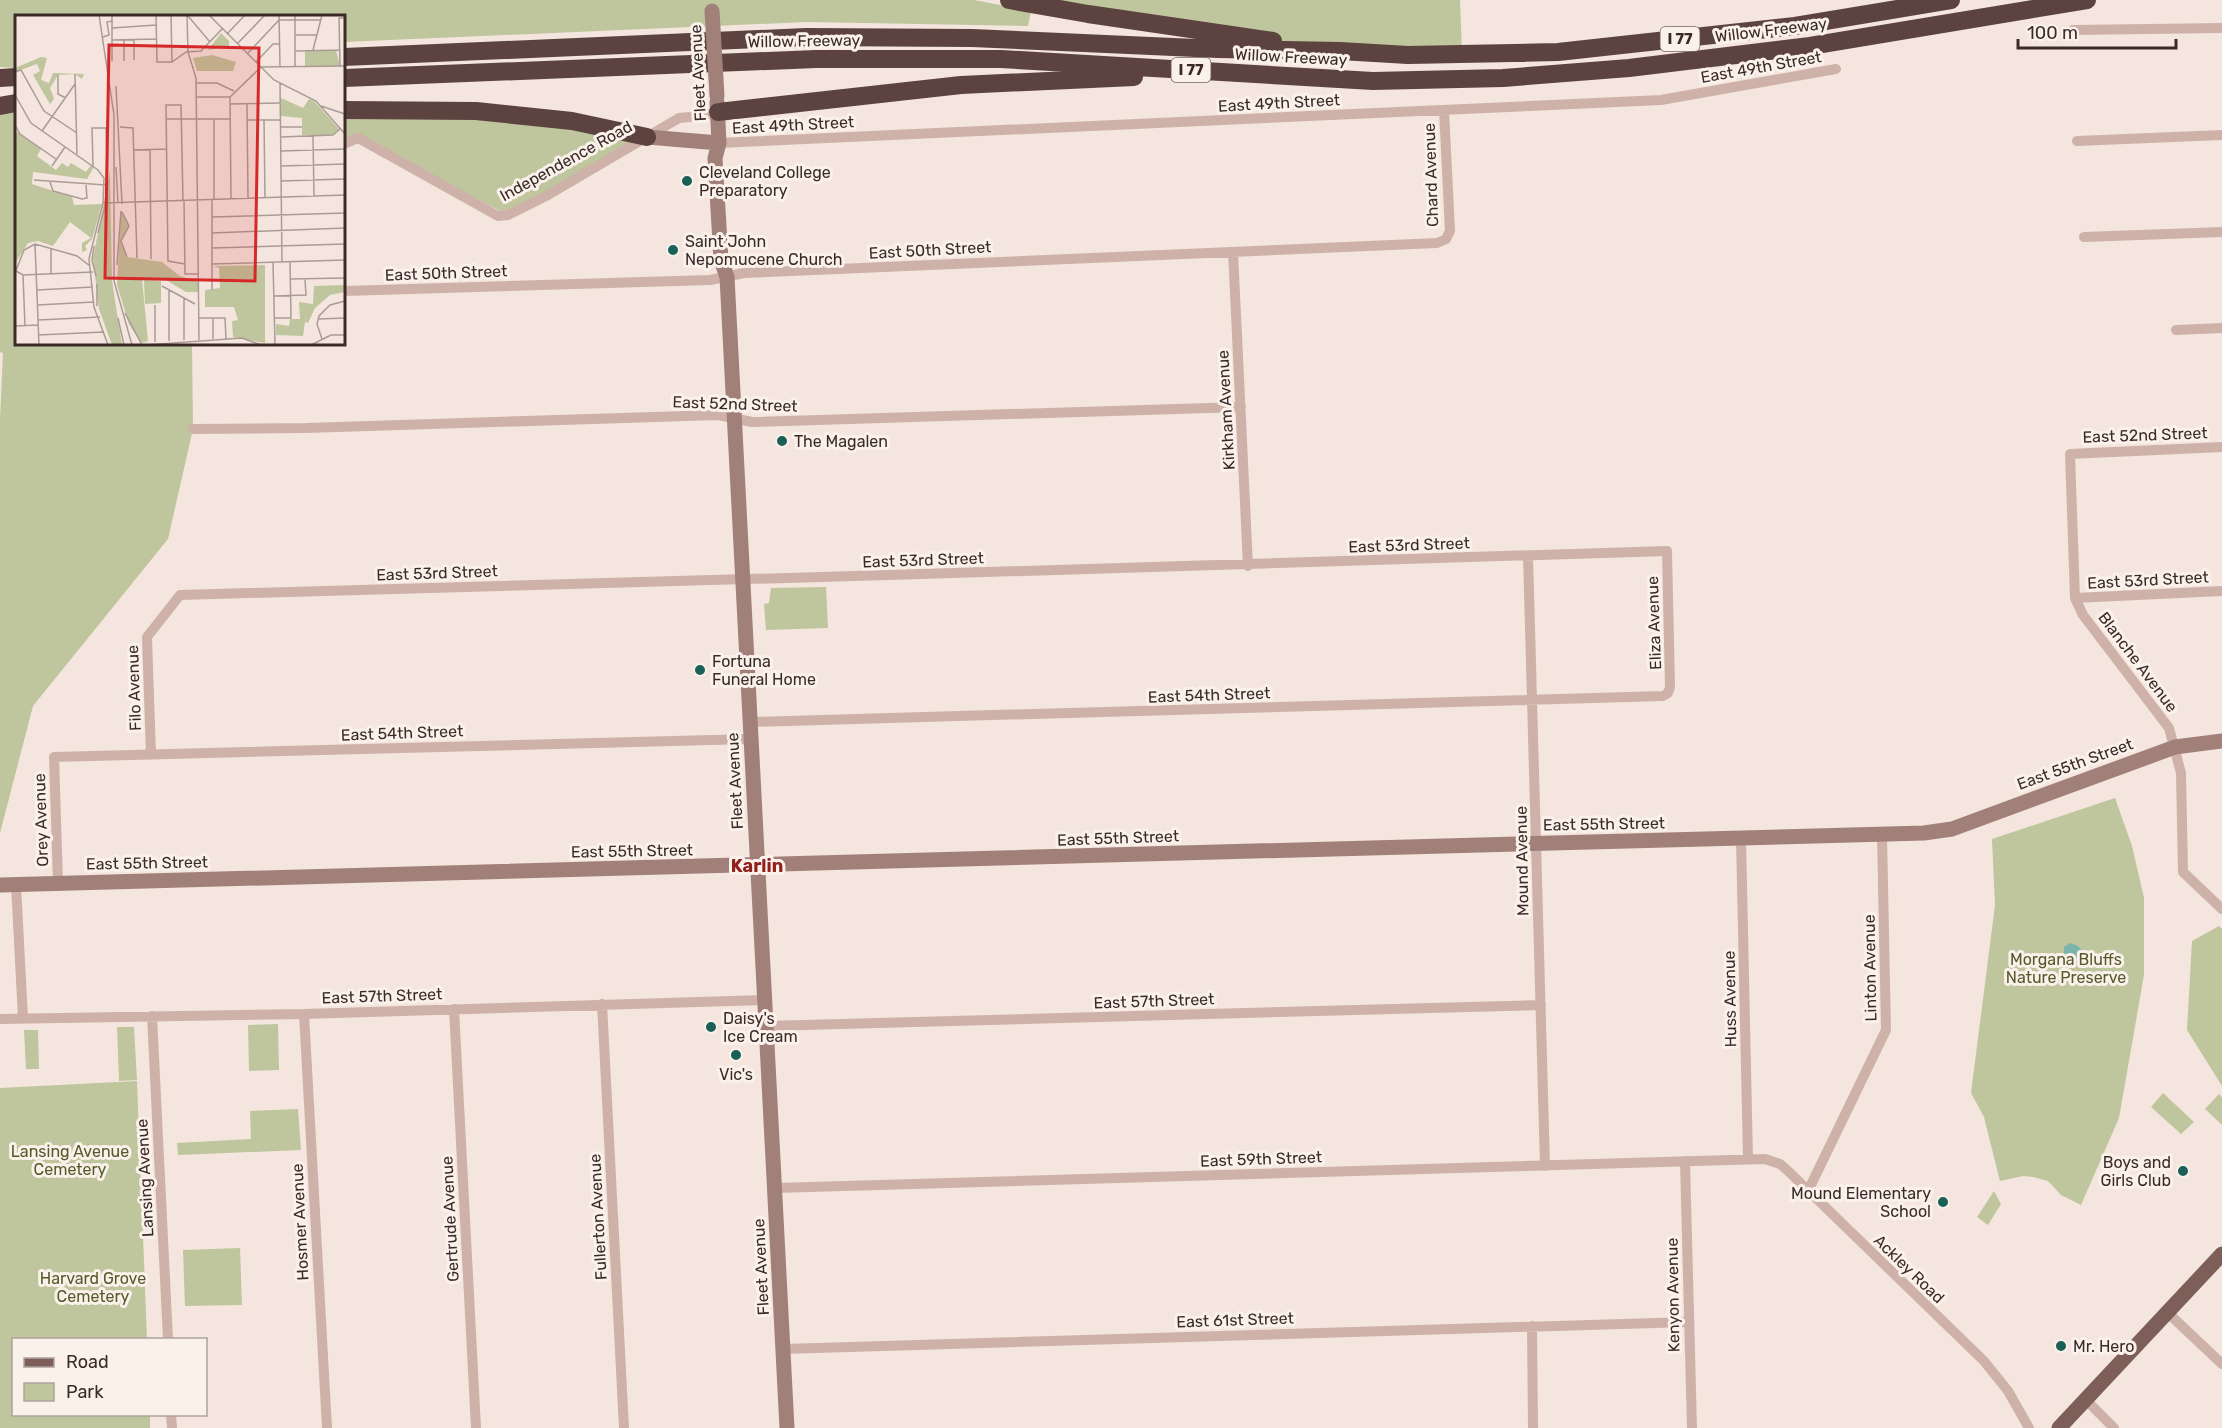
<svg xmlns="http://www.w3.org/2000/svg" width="2222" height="1428" font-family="Rubik,sans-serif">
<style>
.green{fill:#bfc59d}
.water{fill:#7bb4ab}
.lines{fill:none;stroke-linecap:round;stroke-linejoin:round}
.street{stroke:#ceb2a9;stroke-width:10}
.secondary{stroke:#a2807a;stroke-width:15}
.primary{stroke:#7d5e59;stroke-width:15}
.highway{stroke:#5c4340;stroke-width:18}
.secondary-bridge{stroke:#a2807a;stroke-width:15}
.poi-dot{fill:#1b6057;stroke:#fbf1eb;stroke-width:2}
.labels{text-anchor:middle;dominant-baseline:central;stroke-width:6;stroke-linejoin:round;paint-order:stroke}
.shield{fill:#fbf1eb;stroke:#746663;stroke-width:1.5}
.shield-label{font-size:15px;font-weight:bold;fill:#3a2b29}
.street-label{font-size:16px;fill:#3a2b29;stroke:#fbf1eb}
.poi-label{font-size:16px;fill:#3a2b29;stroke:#fbf1eb;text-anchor:start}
.park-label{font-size:16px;fill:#535b2b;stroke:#fbf1eb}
.neighbourhood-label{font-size:18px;font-weight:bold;fill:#90211c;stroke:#fbf1eb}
.inset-road{fill:none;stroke:#aa9b96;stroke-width:1.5}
.view{fill:#d62828;fill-opacity:0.15;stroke:#d62828;stroke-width:3}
.inset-edge{fill:none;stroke:#3a2b29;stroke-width:3}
</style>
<rect width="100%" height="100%" fill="#f4e6de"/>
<path class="green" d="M0 0H974L1031 11 1028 26 807 22 344 42V16H16V68L0 67Z
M1051 0H1460L1462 54 1340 51 1088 14Z
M344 110 476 111 647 137 508 215 364 141 344 144Z
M0 112H16V344H192L193 429 168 539 33 706 0 833V419L3 353 0 352Z
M826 587 828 628 766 630 764 604 769 603 771 588Z
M2115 798 2132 846 2144 898V975L2119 1118 2081 1205 2061 1195 2048 1181 2033 1177 2023 1176 2000 1181 1984 1117 1971 1093 1995 905 1992 839Z
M2219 926 2222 929V1086L2187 1030 2192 941Z
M278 1024 279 1070 249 1071 248 1025Z
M117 1027H134L137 1080 119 1081Z
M24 1030H38L39 1069H26Z
M137 1081 147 1339 14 1340V1414L150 1415V1428H0V1088Z
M2163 1093 2194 1122 2181 1134 2151 1107Z
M2219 1094 2222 1097V1125L2205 1109Z
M298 1109 301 1150 178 1155 177 1143 251 1139 250 1111Z
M1994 1191 2001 1204 1988 1225 1977 1217Z
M240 1248 242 1305 185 1306 183 1250Z"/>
<path class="water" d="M2070 943 2078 946 2086 955 2087 961 2084 966 2075 965 2064 956V947Z"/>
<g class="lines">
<path class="street" d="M2073 30 2222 28
M2077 141 2222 135
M719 143 1661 100 1836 69
M344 144 358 138 498 216 508 215 548 195 679 118 700 116 718 112
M2084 237 2222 232
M1233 252 1248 566
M344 291 710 280 744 273 1437 243 1446 239 1450 231 1444 110
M2176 330 2222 328
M193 429 306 428 718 415 752 422 1241 407
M2222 447 2070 454 2075 598 2083 615 2169 728 2181 773 2183 872 2222 909
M1528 556 1545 1166
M2075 598 2222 591
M151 755 147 637 180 595C676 580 1171 569 1667 551L1670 687 1668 693 1663 696 750 722
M1741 839 1748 1159
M58 883 54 757 751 739
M16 885 23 1018
M602 1004 624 1428
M454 1009 476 1428
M304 1014 327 1428
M152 1016 168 1340
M0 1019 304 1014 766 1000
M767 1026 1541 1005
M1685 1161 1692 1428
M775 1188 1765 1159 1780 1164 1787 1170 1984 1361 2008 1391 2029 1428
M1808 1191 1886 1030 1882 835
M2167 1312 2222 1364
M1532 1326 1533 1428
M783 1349 1688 1322
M2086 1400 2114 1428
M171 1414 172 1428"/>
<path class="secondary" d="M717 102 719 143 715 158 721 260 727 277 787 1428
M647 137 719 143
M0 885 1924 833 1952 829 2175 747 2222 741"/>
<path class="primary" d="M2059 1428 2222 1254"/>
<path class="highway" d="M1009 0 1088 14 1273 41
M344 57 806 37 972 38 1218 49 1340 51 1408 55 1558 52 1795 26 1951 0
M0 78 16 77
M344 78 816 59H1001L1373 81 1503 78 1629 68 1810 46 2087 0
M0 106 16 103
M344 110 476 111 572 121 647 137
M718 112 961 85 1134 77"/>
<path class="secondary-bridge" d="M712 11 717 96"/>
</g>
<g class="poi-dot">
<circle cx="687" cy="181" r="6"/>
<circle cx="673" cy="250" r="6"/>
<circle cx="782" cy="441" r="6"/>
<circle cx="700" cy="670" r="6"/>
<circle cx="711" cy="1027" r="6"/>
<circle cx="736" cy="1055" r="6"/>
<circle cx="2183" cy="1171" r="6"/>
<circle cx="1943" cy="1202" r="6"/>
<circle cx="2061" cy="1346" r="6"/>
</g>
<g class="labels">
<g class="shield">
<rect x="1660.5" y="27" width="39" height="24" rx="4.5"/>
<rect x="1171.5" y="58" width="39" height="24" rx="4.5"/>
</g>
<g class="shield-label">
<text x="1680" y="39">I 77</text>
<text x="1191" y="70">I 77</text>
</g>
<g class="street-label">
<text transform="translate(1771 30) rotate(-7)">Willow Freeway</text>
<text transform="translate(804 41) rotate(-1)">Willow Freeway</text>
<text transform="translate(1291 57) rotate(3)">Willow Freeway</text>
<text transform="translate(1761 67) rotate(-10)">East 49th Street</text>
<text transform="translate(698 73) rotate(-93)">Fleet Avenue</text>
<text transform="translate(1279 103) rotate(-3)">East 49th Street</text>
<text transform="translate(793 125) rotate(-3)">East 49th Street</text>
<text transform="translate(566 161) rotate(-29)">Independence Road</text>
<text transform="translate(1431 175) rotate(-92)">Chard Avenue</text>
<text transform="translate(930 250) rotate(-3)">East 50th Street</text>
<text transform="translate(446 273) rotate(-2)">East 50th Street</text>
<text transform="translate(735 404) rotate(2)">East 52nd Street</text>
<text transform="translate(1226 410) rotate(-93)">Kirkham Avenue</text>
<text transform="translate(2145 435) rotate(-2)">East 52nd Street</text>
<text transform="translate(1409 545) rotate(-2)">East 53rd Street</text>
<text transform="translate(923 560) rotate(-2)">East 53rd Street</text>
<text transform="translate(437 573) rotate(-2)">East 53rd Street</text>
<text transform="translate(2148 580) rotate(-3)">East 53rd Street</text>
<text transform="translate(1654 623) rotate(-92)">Eliza Avenue</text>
<text transform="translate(2138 662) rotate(53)">Blanche Avenue</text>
<text transform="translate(134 688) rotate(-92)">Filo Avenue</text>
<text transform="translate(1209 695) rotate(-2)">East 54th Street</text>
<text transform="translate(402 733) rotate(-2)">East 54th Street</text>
<text transform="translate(2075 764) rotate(-20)">East 55th Street</text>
<text transform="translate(735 781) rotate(-93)">Fleet Avenue</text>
<text transform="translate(41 820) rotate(-92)">Orey Avenue</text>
<text transform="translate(1604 824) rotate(-1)">East 55th Street</text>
<text transform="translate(1118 838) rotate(-2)">East 55th Street</text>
<text transform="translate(632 851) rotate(-1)">East 55th Street</text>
<text transform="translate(1522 861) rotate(-91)">Mound Avenue</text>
<text transform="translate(147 863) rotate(-1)">East 55th Street</text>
<text transform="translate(1870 968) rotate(-91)">Linton Avenue</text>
<text transform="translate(382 996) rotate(-2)">East 57th Street</text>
<text transform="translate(1730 999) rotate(-91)">Huss Avenue</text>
<text transform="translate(1154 1001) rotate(-2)">East 57th Street</text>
<text transform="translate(1261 1159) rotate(-2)">East 59th Street</text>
<text transform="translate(145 1178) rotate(-93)">Lansing Avenue</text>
<text transform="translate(598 1217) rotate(-93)">Fullerton Avenue</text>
<text transform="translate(450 1219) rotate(-93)">Gertrude Avenue</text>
<text transform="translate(300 1222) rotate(-93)">Hosmer Avenue</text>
<text transform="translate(761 1267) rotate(-93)">Fleet Avenue</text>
<text transform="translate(1909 1269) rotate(44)">Ackley Road</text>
<text transform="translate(1673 1295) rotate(-91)">Kenyon Avenue</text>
<text transform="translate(1235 1320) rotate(-2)">East 61st Street</text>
</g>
<g class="poi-label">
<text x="699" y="172">Cleveland College<tspan x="699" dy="18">Preparatory</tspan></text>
<text x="685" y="241">Saint John<tspan x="685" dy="18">Nepomucene Church</tspan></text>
<text x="794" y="441">The Magalen</text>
<text x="712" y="661">Fortuna<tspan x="712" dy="18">Funeral Home</tspan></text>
<text x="723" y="1018">Daisy's<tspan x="723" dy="18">Ice Cream</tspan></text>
<text x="736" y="1074" text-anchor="middle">Vic's</text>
<text x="2171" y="1162" text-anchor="end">Boys and<tspan x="2171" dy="18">Girls Club</tspan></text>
<text x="1931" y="1193" text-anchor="end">Mound Elementary<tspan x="1931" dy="18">School</tspan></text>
<text x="2073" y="1346">Mr. Hero</text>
</g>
<g class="park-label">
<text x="2066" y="959">Morgana Bluffs<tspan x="2066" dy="18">Nature Preserve</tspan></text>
<text x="70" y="1151">Lansing Avenue<tspan x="70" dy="18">Cemetery</tspan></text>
<text x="93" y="1278">Harvard Grove<tspan x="93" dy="18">Cemetery</tspan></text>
</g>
<g class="neighbourhood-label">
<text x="757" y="866">Karlin</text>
</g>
</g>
<g transform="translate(15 15)">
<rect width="330" height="330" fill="#f4e6de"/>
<path d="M206 18 214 26V31L193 35ZM290 35H321L325 51H290ZM197 40 221 47 218 56H182L178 43ZM26 42 32 43 26 65 34 68 38 58 69 59 67 64 60 59 43 60 35 73 39 84 35 89 18 60 25 56 22 49 0 57V53ZM266 83 288 93 294 84 299 86 324 114 318 120H287V103L266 101ZM0 116 26 134 22 141 41 155 47 148 53 152 56 148 71 157 76 150 79 152 72 164 18 157 17 169 57 182 59 190 87 189 77 224 70 231 72 235 67 237V228L76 223 55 207 38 231 23 226 13 228 1 247ZM95 156 97 266 107 330H97L84 294 78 243ZM106 196 114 211 106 226 112 242 147 247 165 261 183 266V277H171L151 265 127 264 133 326 126 328 114 309 102 270ZM250 250V328L218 322 217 306 223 305 219 292H190V275L205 273 204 253 198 251ZM129 265 146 266V288L130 289ZM330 270V277L315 280 300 293 293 308 290 307 288 321 261 320V309L274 311 275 304H285L284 287 298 289 299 271Z" fill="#bfc59d"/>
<path class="inset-road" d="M84 0 99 100V266L117 330M97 0V46M141 0 142 47H157L171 37 186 36 207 14M156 0 157 47M172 0 173 37 181 63 184 325M194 0 259 65 301 86 330 119M264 0 265 52M280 0V51M173 1 195 27M97 13 141 10M212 19 230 0M280 20H302M88 22 94 20 92 7 97 6M119 24V45M97 25 141 24M109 25V46M222 29 250 0M298 35 307 0M280 36 325 35M233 38 264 5H306M241 47 258 29H265M325 51 324 3H330M246 52 330 51M0 57 6 55 29 96 62 118M60 59 62 139M43 60V79L51 83M181 68H202L219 76M265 68 267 247M101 71 107 189M0 80 16 108 83 155 89 163 88 188 74 244 79 292 93 330M182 82H215M215 82 216 184M215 82 246 52M215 89 266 88M232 89 233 184M306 91 330 99M152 104H215M199 104V185M232 105H266M249 105 250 183M0 110 5 119 41 144M105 112 118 113 122 243M266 112H287M27 116 60 69M298 121 299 181M266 122 318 120 325 114M135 134 136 244M119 135 152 134M266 136 330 134M37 151 50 132M78 151 77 113H91L92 152M266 151 330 149M101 152 103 188M19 165 91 170M266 166 330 164M35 167 38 176 67 184 72 183 71 170M197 185V275M168 186 166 90H151L153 246 170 249M169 186 170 259H183M88 188 330 180M107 197 114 211 106 226 112 242M197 202 330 198M83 218 91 187M197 218 330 213M20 229 24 330M79 231 77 245 81 261M197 233 330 229M36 234V259M258 247 260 330M197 249 330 245M102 250 106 196M1 256 8 260 78 257M0 258 9 235 20 229 62 241 75 251M8 260 10 311M275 264 330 263M147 271 180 289M22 275 78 272M154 275V326M259 281 291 280 290 264M169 283V325M22 290 79 287M140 290V327M82 291V269M110 298 127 330M103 303 109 330M184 303H210L211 324M198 303V324M259 303H276L275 247M303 304 330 303M23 305 85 302M0 311 23 310M23 320 89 317M307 324 302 309 304 301 315 290 330 286M131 330 227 323 246 330M296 330 316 320H330"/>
<path class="view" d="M94 30 244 33 240 266 90 263Z"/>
<rect width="330" height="330" class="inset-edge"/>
</g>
<rect x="12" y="1338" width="195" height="78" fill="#fbf1eb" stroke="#aea29d" stroke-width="1.5"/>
<rect x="24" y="1358" width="30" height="9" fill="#7d5e59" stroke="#aea29d" stroke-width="1.5"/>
<text x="66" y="1368" font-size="18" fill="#3a2b29">Road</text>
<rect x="24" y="1383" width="30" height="18" fill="#bfc59d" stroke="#aea29d" stroke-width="1.5"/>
<text x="66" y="1398" font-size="18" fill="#3a2b29">Park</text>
<path d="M2018 39v9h158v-9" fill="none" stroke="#3a2b29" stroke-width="3"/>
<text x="2027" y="39" font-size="18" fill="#3a2b29" stroke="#fbf1eb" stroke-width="4.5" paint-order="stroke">100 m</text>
</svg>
